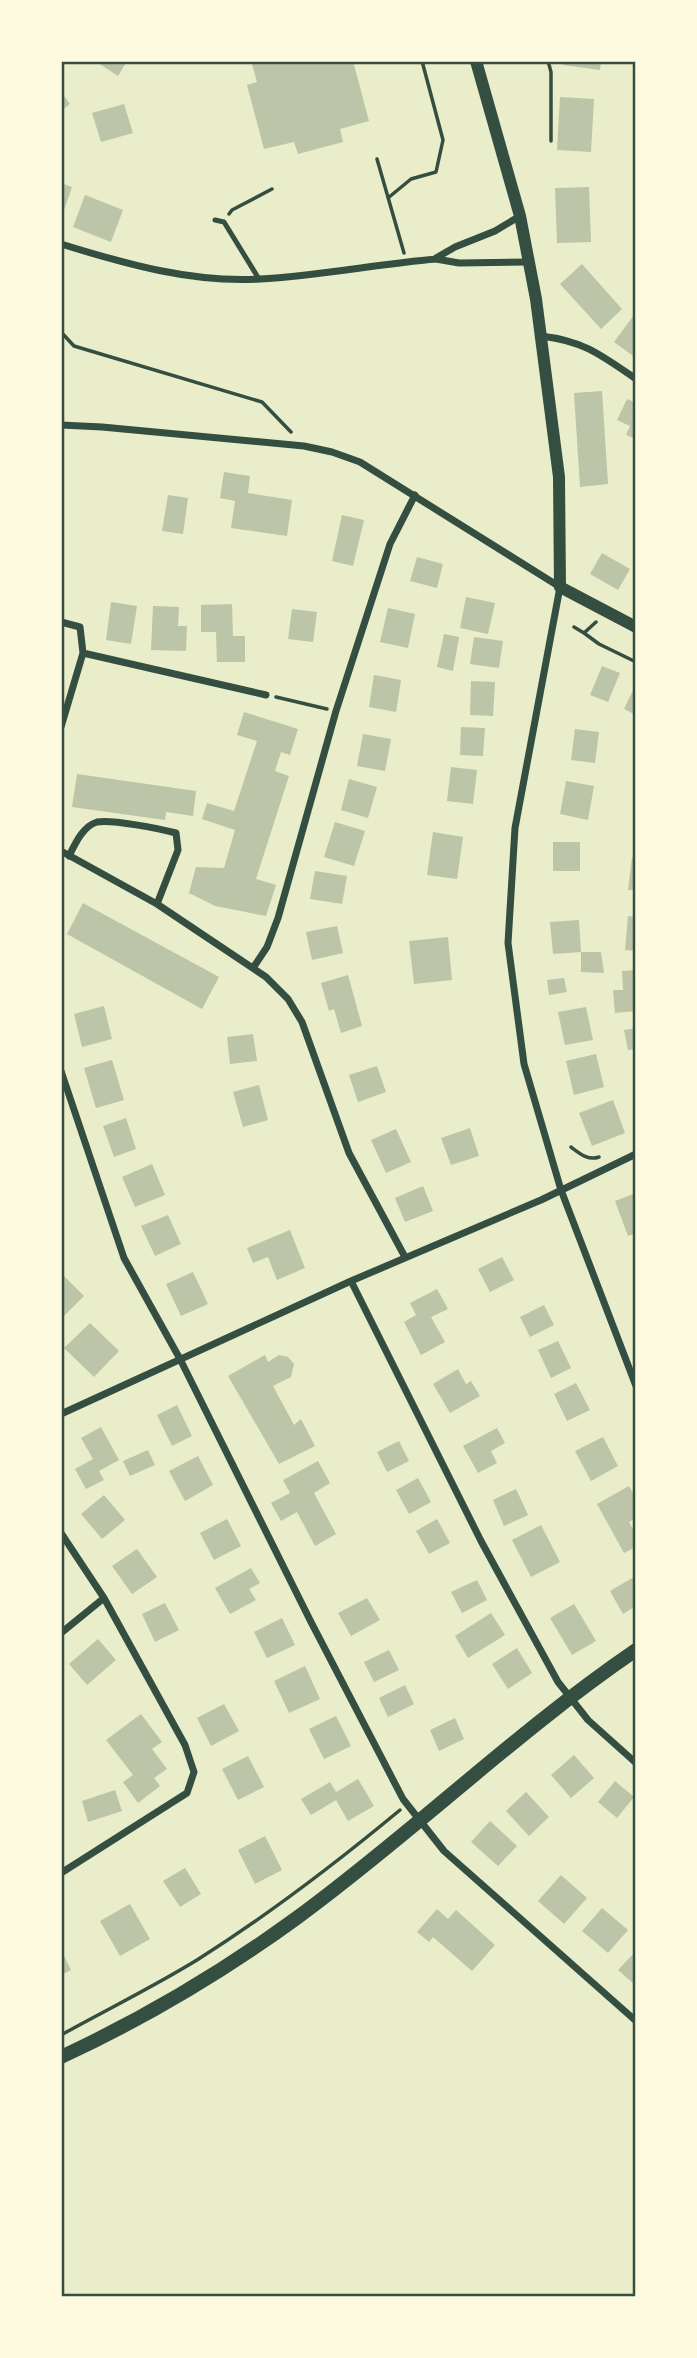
<svg xmlns="http://www.w3.org/2000/svg" width="697" height="2358" font-family="Mulish,sans-serif">
<style>
.building{fill:#bcc5a7}
.lines{fill:none;stroke-linecap:round;stroke-linejoin:round}
.path{stroke:#344e41;stroke-width:3.5}
.service{stroke:#344e41;stroke-width:5}
.minor{stroke:#344e41;stroke-width:7}
.tertiary{stroke:#344e41;stroke-width:12}
.secondary{stroke:#344e41;stroke-width:14}
.neatline{fill:none;stroke:#344e41;stroke-width:2.5}
</style>
<rect width="100%" height="100%" fill="#e9edc9"/>
<path class="building" d="M95 61H127L118 76Z
M251 61H353L369 121 340 129 343 142 298 154 294 142 264 149 247 85 257 82Z
M563 61H601L600 70 563 65Z
M61 92 70 104 61 111Z
M560 97 594 99 591 152 557 150Z
M124 104 133 133 101 142 92 113Z
M61 183 72 187 62 216H61Z
M589 187 591 242 557 243 555 188Z
M85 195 123 210 111 242 73 227Z
M582 264 622 309 601 329 560 284Z
M634 315 636 316V358L614 342Z
M602 391 608 484 580 487 574 393Z
M627 399 636 403V439L626 435 630 426 617 420Z
M224 472 250 476 248 493 292 500 287 536 231 528 235 501 220 498Z
M168 495 188 498 183 534 162 531Z
M342 515 364 520 353 566 332 561Z
M602 553 630 569 618 590 590 574Z
M417 557 443 564 437 588 410 581Z
M466 597 495 603 488 634 460 628Z
M111 602 137 606 131 644 106 640Z
M232 604 233 636H245V662H217L216 632H201V605Z
M153 606 179 607 178 626H187L186 651 151 650Z
M388 608 415 614 408 648 380 642Z
M292 609 317 612 313 642 288 639Z
M444 634 459 637 453 671 437 667Z
M474 637 503 641 499 668 470 664Z
M602 666 620 673 608 702 590 695Z
M374 675 401 680 396 712 369 707Z
M471 681 495 682 493 716 470 715Z
M636 684V715L624 709Z
M244 712 298 729 290 755 281 752 275 771 289 776 256 879 276 885 266 916 215 906 189 893 196 867 224 868 235 830 202 819 207 803 234 811 257 741 237 735Z
M461 727 485 728 483 756 460 755Z
M575 729 599 732 595 763 571 760Z
M363 734 391 739 385 771 357 766Z
M451 767 477 770 473 804 447 801Z
M77 774 196 791 193 816 166 812 165 820 72 807Z
M349 779 377 787 368 818 341 810Z
M566 781 594 786 588 820 560 814Z
M335 822 365 831 354 866 324 857Z
M433 832 463 837 457 879 427 875Z
M553 842H580V871H553Z
M632 857H636V890H628Z
M315 871 347 876 342 904 310 899Z
M83 903 219 977 202 1009 67 934Z
M628 916 636 917V951L625 950Z
M579 920 581 952 553 954 550 922Z
M337 926 343 953 312 960 306 932Z
M448 937 452 980 414 984 409 941Z
M581 952H601L604 973 581 972Z
M636 970V1011L615 1013 613 990H623L622 971Z
M348 975 362 1026 341 1033 334 1009 329 1011 321 983Z
M564 978 567 992 549 995 547 980Z
M104 1006 112 1039 82 1047 74 1014Z
M586 1007 593 1040 565 1045 558 1012Z
M636 1028V1049L628 1050 624 1030Z
M253 1034 257 1061 230 1064 227 1037Z
M596 1054 604 1087 574 1095 566 1061Z
M112 1060 124 1100 96 1108 84 1068Z
M377 1066 386 1092 358 1102 349 1075Z
M259 1085 268 1120 243 1127 233 1092Z
M613 1100 625 1133 592 1146 579 1113Z
M126 1118 136 1149 114 1157 103 1126Z
M470 1128 479 1156 451 1165 441 1138Z
M396 1129 411 1162 386 1173 371 1140Z
M152 1164 165 1195 135 1207 122 1177Z
M423 1186 433 1211 405 1222 395 1198Z
M636 1193V1233L628 1236 615 1201Z
M168 1215 181 1244 155 1256 141 1226Z
M290 1230 305 1268 277 1280 268 1257 253 1263 247 1248Z
M502 1257 514 1280 490 1292 478 1269Z
M193 1272 208 1304 181 1316 166 1284Z
M61 1273 84 1296 61 1319Z
M437 1289 448 1309 431 1317 445 1342 421 1355 404 1322 416 1315 410 1303Z
M544 1305 554 1325 530 1337 520 1317Z
M90 1323 119 1351 94 1377 64 1348Z
M558 1341 571 1368 551 1378 538 1350Z
M265 1355 268 1362 279 1355 288 1357 294 1364 291 1377 273 1386 294 1425 301 1419 315 1446 279 1464 228 1376Z
M458 1369 466 1384 471 1381 480 1396 450 1413 433 1384Z
M576 1383 590 1410 567 1421 554 1394Z
M177 1405 192 1436 172 1446 157 1415Z
M101 1427 119 1460 99 1471 104 1480 86 1489 75 1469 93 1459 81 1438Z
M497 1428 505 1443 491 1451 497 1463 478 1473 463 1446Z
M603 1437 618 1466 591 1481 575 1451Z
M399 1441 409 1461 387 1472 377 1452Z
M148 1450 155 1465 130 1476 123 1461Z
M198 1456 213 1485 185 1501 169 1471Z
M318 1461 330 1483 314 1493 336 1534 315 1546 297 1512 281 1521 271 1503 290 1493 283 1480Z
M418 1478 431 1502 409 1514 396 1490Z
M629 1486 636 1498V1518L629 1522 636 1534V1547L624 1553 597 1504Z
M516 1489 528 1515 504 1526 493 1500Z
M104 1495 125 1520 102 1539 81 1514Z
M227 1519 241 1546 214 1560 200 1533Z
M437 1519 450 1543 429 1554 416 1531Z
M541 1525 560 1562 531 1577 512 1540Z
M137 1549 157 1577 132 1594 112 1566Z
M251 1568 260 1583 249 1589 256 1600 230 1614 215 1588Z
M634 1577 636 1580V1606L623 1614 610 1591Z
M477 1580 487 1600 462 1613 451 1592Z
M367 1598 380 1620 351 1636 338 1613Z
M165 1603 179 1630 155 1642 142 1614Z
M574 1604 596 1641 572 1655 550 1618Z
M491 1613 505 1635 468 1658 455 1636Z
M282 1618 295 1645 267 1658 254 1632Z
M98 1639 116 1660 87 1685 69 1664Z
M517 1648 532 1673 508 1689 492 1664Z
M389 1650 399 1670 374 1682 364 1662Z
M305 1666 320 1699 289 1713 274 1681Z
M405 1685 414 1704 388 1717 379 1698Z
M224 1704 239 1731 211 1746 197 1718Z
M141 1714 162 1742 152 1749 167 1769 154 1778 160 1786 138 1803 123 1782 133 1775 106 1740Z
M336 1716 351 1746 324 1759 309 1729Z
M455 1718 464 1739 439 1751 430 1730Z
M574 1755 594 1778 571 1798 551 1775Z
M248 1756 264 1787 238 1800 222 1769Z
M358 1779 374 1806 348 1821 336 1800 311 1815 301 1799 330 1782 336 1792Z
M615 1781 634 1797 617 1818 598 1802Z
M115 1790 122 1811 88 1822 82 1801Z
M526 1792 549 1817 529 1836 506 1811Z
M490 1821 517 1846 498 1866 471 1842Z
M265 1836 282 1870 255 1884 238 1850Z
M185 1868 201 1894 180 1907 163 1881Z
M561 1875 587 1898 564 1924 538 1901Z
M130 1904 150 1939 120 1956 100 1921Z
M602 1908 628 1930 608 1953 582 1931Z
M437 1909 448 1919 456 1910 495 1945 472 1971 433 1937 429 1942 417 1932Z
M61 1950 71 1970 61 1975Z
M636 1951V1986L618 1970Z"/>
<g class="lines">
<path class="path" d="M548 61 551 72V141
M377 159 404 253
M388 198 411 179 436 172 443 140 422 61
M229 214 232 210 272 189
M61 332 74 346 262 402 291 432
M596 622 584 633 599 644 636 662
M574 627 584 633
M276 697 327 709
M571 1147C579 1153 588 1161 599 1157
M61 2035C106 2010 153 1987 197 1960 268 1915 335 1864 400 1810"/>
<path class="service" d="M215 220 224 222 259 279"/>
<path class="minor" d="M61 244C126 264 192 283 260 279 319 276 377 264 436 259L459 263 529 262
M436 258 455 247 495 231 520 216
M541 336C584 341 601 355 636 379
M61 425 102 427 304 446 332 452 360 462 560 587 515 828 508 943 524 1064 561 1190 636 1386
M61 622 80 627 83 653 61 727
M83 653 266 695
M61 851 157 904 266 977 288 999 302 1022 349 1153 405 1257
M69 856C75 844 83 826 97 822 112 819 160 829 176 833L178 850 157 904
M253 968 267 947 278 918 336 711 390 544 415 495
M61 1071 124 1258 180 1359 311 1622 403 1799 444 1851 636 2021
M351 1281 481 1541 558 1682 588 1720 636 1763
M61 1414 351 1281 541 1200 636 1154
M61 1533 104 1598 185 1745 194 1772 187 1793 61 1873
M61 1633 104 1598"/>
<path class="tertiary" d="M476 61 520 216 536 299 559 477 560 587 636 627"/>
<path class="secondary" d="M61 2057C145 2018 224 1971 298 1917 414 1832 517 1731 636 1650"/>
</g>
<rect width="697" height="2358" fill="none" stroke="#fefae0" stroke-width="126"/>
<rect x="63" y="63" width="571" height="2232" class="neatline"/>
</svg>
